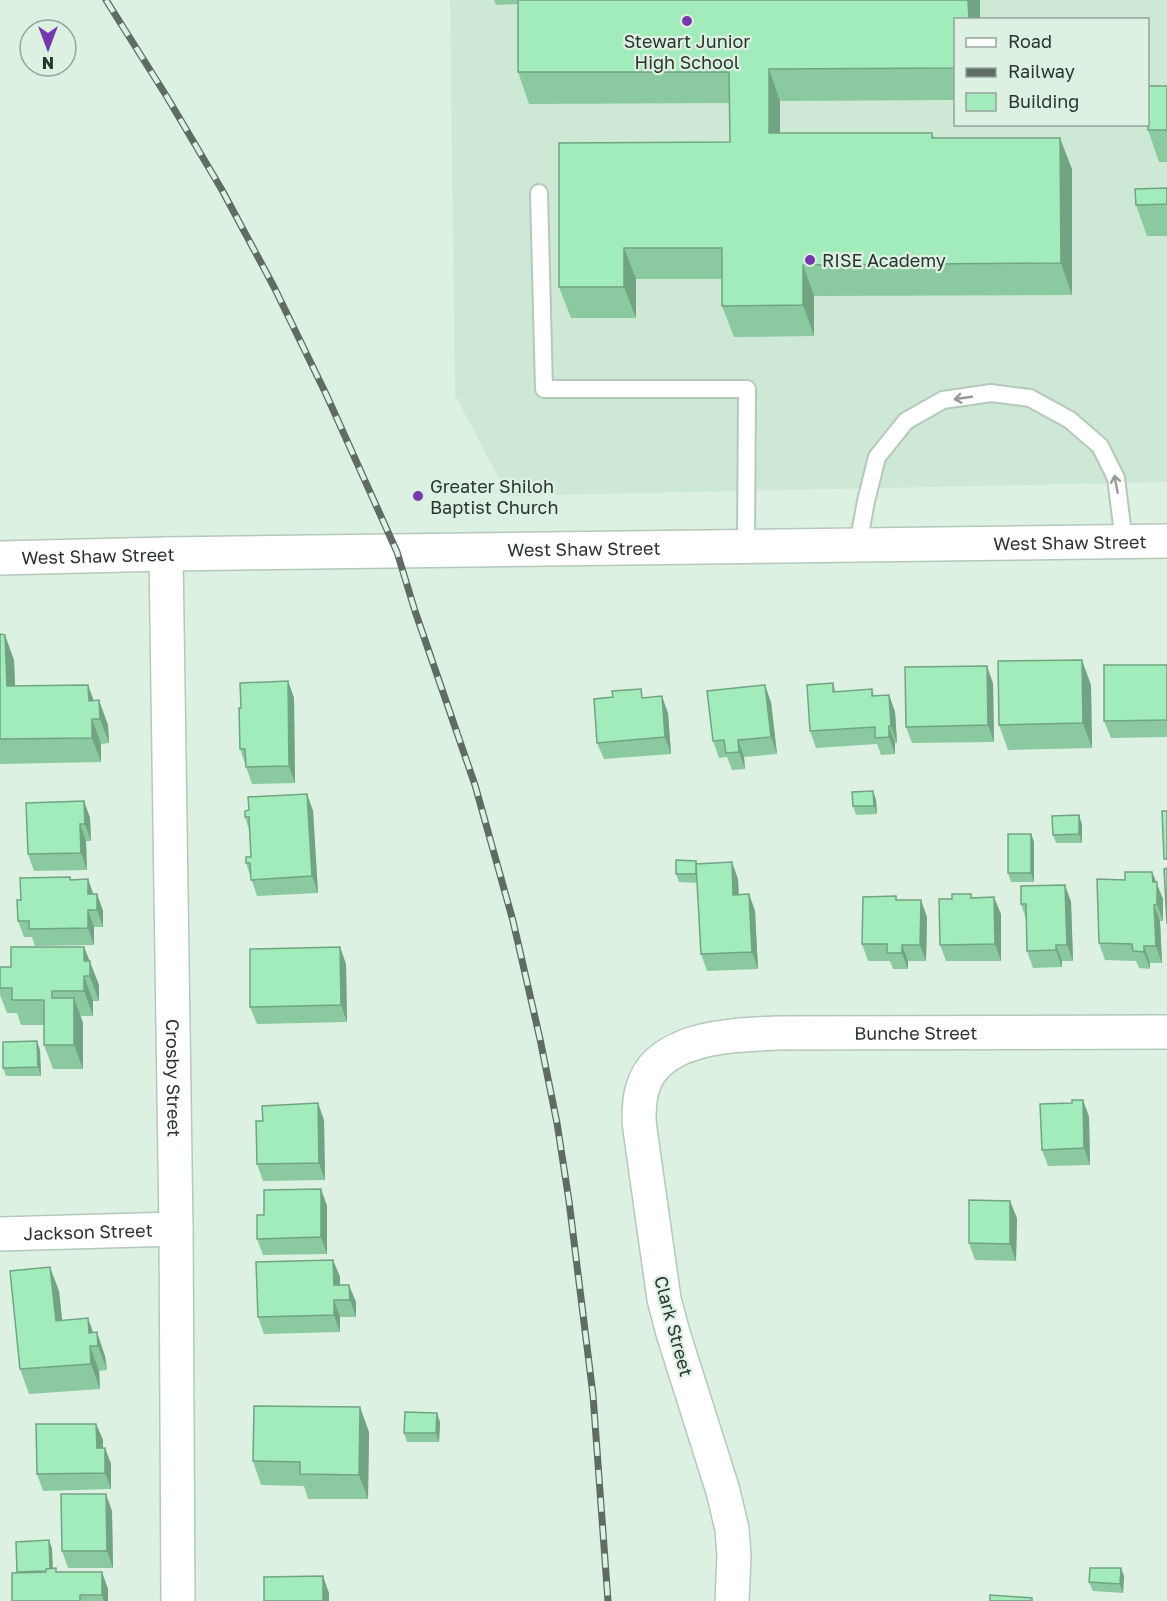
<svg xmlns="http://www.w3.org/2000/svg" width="1167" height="1601" font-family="'Golos Text',sans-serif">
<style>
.built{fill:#cde9d5;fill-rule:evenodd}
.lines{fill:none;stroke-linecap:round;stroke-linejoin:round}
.lane-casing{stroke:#b4c9ba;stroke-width:20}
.street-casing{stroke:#b4c9ba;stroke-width:36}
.lane{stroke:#fff;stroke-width:16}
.street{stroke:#fff;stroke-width:33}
.rail-casing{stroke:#606c63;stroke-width:7}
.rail{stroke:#dcf1e2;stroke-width:4.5;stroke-dasharray:14;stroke-linecap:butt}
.wall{fill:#8bcaa0}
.shaded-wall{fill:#71a482}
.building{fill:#a2ebba;stroke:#71a482;stroke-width:1.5}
.oneway{stroke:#969a96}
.poi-dot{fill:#7638ad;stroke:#dcf1e2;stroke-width:2}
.labels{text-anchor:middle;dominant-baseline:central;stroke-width:4.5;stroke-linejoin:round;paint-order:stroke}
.poi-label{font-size:18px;fill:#2c342e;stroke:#dcf1e2;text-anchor:start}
.street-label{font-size:18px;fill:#2c342e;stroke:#dcf1e2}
</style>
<rect width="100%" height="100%" fill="#dcf1e2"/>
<path class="built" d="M450 0H1167V482L508 496 455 395ZM956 20H1148V124H956Z"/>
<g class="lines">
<defs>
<path id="lane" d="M539 193 544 389H747L746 547
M858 545 866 501 877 457 906 421 943 400 991 393 1030 398 1070 420 1100 446 1116 478 1124 542"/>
<g id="street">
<path id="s1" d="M166 554 176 1229 178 1601"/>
<path id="s2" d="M0 558 166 554 1167 541"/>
<path id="s3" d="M0 1234 176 1229"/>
<path id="s4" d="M732 1601 734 1556 732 1529 723 1491 673 1333 664 1299 639 1122C639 1112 639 1101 642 1090 656 1036 733 1035 778 1033L1167 1032"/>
</g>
</defs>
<use href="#lane" class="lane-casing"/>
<use href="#street" class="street-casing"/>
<use href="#lane" class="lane"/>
<use href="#street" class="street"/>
<defs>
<path id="rail" d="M106 0 167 97 222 190 274 287 326 394 397 552 415 611 475 785 513 921 540 1039 557 1123 569 1201 593 1395 608 1601"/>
</defs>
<use href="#rail" class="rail-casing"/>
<use href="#rail" class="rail"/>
</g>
<path class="wall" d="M494 0H1022H980L956 20V100L780 101V133H932L934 138 1072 169V295L814 296V336L734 337 722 306V279H636V318H571L559 287 730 142V103L529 104 518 72V4L496 5Z
M1167 86V162H1159L1148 130Z
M1167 188V236H1147L1136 205Z
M0 634 14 660 15 686 94 700 108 725 109 743 101 744V762L0 764Z
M1167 665V737L1111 738 1104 721Z
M288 681 294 698 295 783 252 784 240 749 241 708Z
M833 683 836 692 872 689 874 696 889 695 895 712 897 743H895V754L881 755 877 744 816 748 810 731Z
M993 683 994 742 912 743 906 727Z
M1091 685 1092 748 1008 750 999 725Z
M644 698 668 713 671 754 604 759 597 743Z
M771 702 777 754 744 757 745 769 732 770 727 757 719 758 713 741Z
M873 791 876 800 877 814 856 815 853 806Z
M307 794 313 811 318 893 257 896 246 863 251 857 249 830 245 817Z
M84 801 90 818 91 841H86L87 870 34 871 28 854Z
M1082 824V843H1056L1053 835Z
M1031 834 1034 842V882H1011L1008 873Z
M696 861 698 864 738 879 739 895 749 894 755 911 758 969 707 971 701 954 697 883 679 882 676 874Z
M1152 872 1163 899V921H1160L1162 963H1150V969L1139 968 1136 961 1105 960 1099 943 1125 880Z
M70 877 71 879H88L93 894H97L103 911V927H94V945L35 946 32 937H24L18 921 21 900Z
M1065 885 1071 902 1073 961H1062V967L1033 968 1027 951 1026 919 1021 904Z
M896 896 897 900 927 917 926 961H908V969H893L890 961H868L862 944Z
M972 898 1001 914V961H946L940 945 952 899Z
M84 947 99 985V1001H93V1016H81L83 1023V1069H53L44 1045V1025H21L17 1013H7L0 995V967H11Z
M340 947 346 964 347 1022 257 1024 250 1007Z
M40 1050 41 1076H6L3 1068Z
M1083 1100 1089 1117 1090 1165 1048 1166 1042 1150 1072 1103Z
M324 1120 325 1180 263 1181 257 1164Z
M321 1189 327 1206V1254L263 1255 257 1239Z
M1017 1218 1016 1261 975 1260 969 1243Z
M333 1260 340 1277V1285L356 1302V1317H340V1332L264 1334 258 1317Z
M59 1291 62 1321 93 1332 105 1356 107 1370 99 1371 100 1389 29 1394 20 1369Z
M440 1422 439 1442H407L404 1433Z
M96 1424 103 1440V1448H105L111 1464V1489L43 1491 37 1474Z
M369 1432 368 1499H308L304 1486 261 1485 253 1461Z
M112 1511 113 1568H68L62 1551Z
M49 1540 52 1549 53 1569 58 1572 108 1589V1601H12L18 1573Z
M1124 1576 1123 1593 1093 1591 1089 1582Z"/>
<path class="shaded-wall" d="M968 0H980V20H969Z
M769 69 780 101V165L769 133Z
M1060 138 1072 169V295L1061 263Z
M624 248 636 279V318L624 287Z
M803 265 814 296V336L803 305Z
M5 635 14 660 16 711 7 686Z
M1082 660 1091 685 1092 748 1083 723Z
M987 666 993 683 994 742 988 725Z
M288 681 294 698 295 783 289 766Z
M88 685 97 709 89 701Z
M765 685 771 702 777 754 771 737Z
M889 695 895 712 897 743 891 726Z
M662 696 668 713 671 754 665 737Z
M99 700 108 725 109 743 100 719Z
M92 719 101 744V762L92 738Z
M889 726 895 743V754L889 737Z
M738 740 744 757 745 769 739 752Z
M873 791 876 800 877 814 874 806Z
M307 794 313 811 318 893 312 876Z
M84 801 90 818 91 841 85 824Z
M1079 815 1082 824V843L1079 834Z
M80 824 86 841 87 870 81 853Z
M1031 834 1034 842V882L1031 873Z
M732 862 738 879 739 912 733 895Z
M1152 872 1163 899V921L1157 904 1153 882Z
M88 879 94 896V911L88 894Z
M1065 885 1071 902 1073 961 1067 945Z
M97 894 103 911V927L97 910Z
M749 894 755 911 758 969 752 952Z
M994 897 1001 914V961L995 944Z
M921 900 927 917 926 961 920 945Z
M1154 905 1160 921 1162 963 1156 946Z
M88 910 94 927V945L88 928Z
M902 945 908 961V969L902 953Z
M1056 945 1062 961V967L1056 950Z
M1144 946 1150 963V969L1144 952Z
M84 947 99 985V1001L84 961Z
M340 947 346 964 347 1022 341 1005Z
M84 976 93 1001V1016L84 991Z
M74 998 83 1023V1069L74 1045Z
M37 1041 40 1050 41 1076 38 1067Z
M1083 1100 1089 1117 1090 1165 1084 1148Z
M318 1103 324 1120 325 1180 319 1163Z
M321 1189 327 1206V1254L321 1237Z
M1010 1201 1017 1218 1016 1261 1010 1244Z
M333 1260 340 1277V1300L334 1285Z
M50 1267 59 1291 65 1346 56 1321Z
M349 1285 356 1302V1317L350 1300Z
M334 1300 340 1317V1332L334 1315Z
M88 1318 97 1343 89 1333Z
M97 1332 105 1356 107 1370 98 1346Z
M90 1346 99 1371 100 1389 91 1364Z
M360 1407 369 1432 368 1499 359 1475Z
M437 1413 440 1422 439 1442 436 1433Z
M96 1424 103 1440V1465L97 1448Z
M105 1448 111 1464V1489L105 1473Z
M106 1494 112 1511 113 1568 107 1551Z
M49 1540 52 1549 53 1579 50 1570Z
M1121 1568 1124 1576 1123 1593 1120 1584Z
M102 1572 108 1589V1601H104L102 1595Z
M323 1576 329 1593V1601H323Z"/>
<path class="building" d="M518 0H968L969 20H956V68L769 69V133H932V138H1060L1061 263 803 265V305L722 306V248H624V287H559V143L730 142 729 72H518Z
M1148 86H1167V130H1148Z
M1167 188V204L1136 205 1135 189Z
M0 634 5 635 7 686 88 685 89 701 99 700 100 719H92V738L0 739Z
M1082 660 1083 723 999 725 998 661Z
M1104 665H1167V720L1104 721Z
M987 666 988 725 906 727 905 667Z
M288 681 289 766 246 767 245 749H240L239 708H241L240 683Z
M833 683V692L872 689V696L889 695 891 726H889V737L875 738V727L810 731 807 685Z
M765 685 771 737 738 740 739 752 726 753 724 740 713 741 707 691Z
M641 689 642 698 662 696 665 737 597 743 594 699 613 697 612 691Z
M873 791 874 806H853L852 792Z
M307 794 312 876 251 880 250 863H246V857H251L249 817H245V811L249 810 248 797Z
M84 801 85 824H80L81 853 28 854 26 803Z
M1162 811H1167V859H1164Z
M1079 815V834L1053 835 1052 816Z
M1008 834H1031V873H1008Z
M676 860 696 861V874H676Z
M732 862 733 895 749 894 752 952 701 954 696 864Z
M1167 868V924L1164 869Z
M1125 872H1152L1153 882H1157V904L1154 905 1156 946H1144V952L1133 951 1132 944 1099 943 1097 879 1125 880Z
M70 877V880L88 879V894H97V910H88V928L29 929V921H18L17 900H21L20 878Z
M1065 885 1067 945H1056V950L1027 951 1026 904H1021V886Z
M952 894H971V898L994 897 995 944 940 945 939 899H952Z
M896 896V900H921L920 945H902V953H887V944H862L863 897Z
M11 947H84V961H90V976H84V991H52V998H74V1045H44V1000H12V988H0V967H11Z
M340 947 341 1005 250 1007V949Z
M37 1041 38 1067 3 1068V1042Z
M1072 1100H1083L1084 1148 1042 1150 1040 1104 1072 1103Z
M318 1103 319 1163 257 1164 256 1121H263L262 1106Z
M321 1189V1237L257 1239V1215H264V1190Z
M969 1200 1010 1201V1244L969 1243Z
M333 1260 334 1285H349L350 1300H334V1315L258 1317 256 1262Z
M50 1267 56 1321 88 1318 89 1333 97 1332 98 1346H90L91 1364 20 1369 10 1271Z
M254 1406 360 1407 359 1475 300 1474V1462L253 1461Z
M405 1412 437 1413 436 1433H404Z
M36 1424H96L97 1448H105V1473L37 1474Z
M61 1494H106L107 1551H62Z
M49 1540 50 1569H46V1571L17 1572 16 1542Z
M56 1568V1572H102V1595H80V1601H12V1573L46 1572V1569Z
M1090 1568H1121L1120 1584 1089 1582Z
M323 1576V1601H264V1577Z
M990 1595 1032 1598V1601H990Z"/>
<defs><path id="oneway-shaft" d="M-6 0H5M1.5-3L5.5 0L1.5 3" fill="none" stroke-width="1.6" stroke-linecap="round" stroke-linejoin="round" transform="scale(1.5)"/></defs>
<g class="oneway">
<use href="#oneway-shaft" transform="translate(963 398) rotate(172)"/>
<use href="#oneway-shaft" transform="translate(1116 484) rotate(-101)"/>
</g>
<g class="poi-dot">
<circle cx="687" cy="21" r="6"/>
<circle cx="810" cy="260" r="6"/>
<circle cx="418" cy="496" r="6"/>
</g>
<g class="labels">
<g class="poi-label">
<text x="687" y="41" text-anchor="middle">Stewart Junior<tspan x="687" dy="21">High School</tspan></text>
<text x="822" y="260">RISE Academy</text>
<text x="430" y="486">Greater Shiloh<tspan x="430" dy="21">Baptist Church</tspan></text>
</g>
<g class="street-label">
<text stroke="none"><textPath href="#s2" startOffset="1070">West Shaw Street</textPath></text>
<text stroke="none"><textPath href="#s2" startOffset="584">West Shaw Street</textPath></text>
<text stroke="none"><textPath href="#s2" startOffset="98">West Shaw Street</textPath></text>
<text stroke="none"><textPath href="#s4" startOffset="819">Bunche Street</textPath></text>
<text stroke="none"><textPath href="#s1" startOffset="524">Crosby Street</textPath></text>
<text stroke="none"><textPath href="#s3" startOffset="88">Jackson Street</textPath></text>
<text transform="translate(674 1326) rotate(75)">Clark Street</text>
</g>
</g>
<rect x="954" y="18" width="195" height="108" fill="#dcf1e2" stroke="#96a59a" stroke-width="1.5"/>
<rect x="966" y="38" width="30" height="9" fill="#ffffff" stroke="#96a59a" stroke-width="1.5"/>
<text x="1008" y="48" font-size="18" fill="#2c342e">Road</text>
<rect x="966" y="68" width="30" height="9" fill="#606c63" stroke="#96a59a" stroke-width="1.5"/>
<text x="1008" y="78" font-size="18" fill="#2c342e">Railway</text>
<rect x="966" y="93" width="30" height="18" fill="#a2ebba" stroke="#96a59a" stroke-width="1.5"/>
<text x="1008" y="108" font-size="18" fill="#2c342e">Building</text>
<g transform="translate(48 48) rotate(180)"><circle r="28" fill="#dcf1e2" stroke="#96a59a" stroke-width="1.5"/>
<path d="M0-4.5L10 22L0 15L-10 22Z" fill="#7638ad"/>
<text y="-9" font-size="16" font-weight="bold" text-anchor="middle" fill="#2c342e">N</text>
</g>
</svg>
